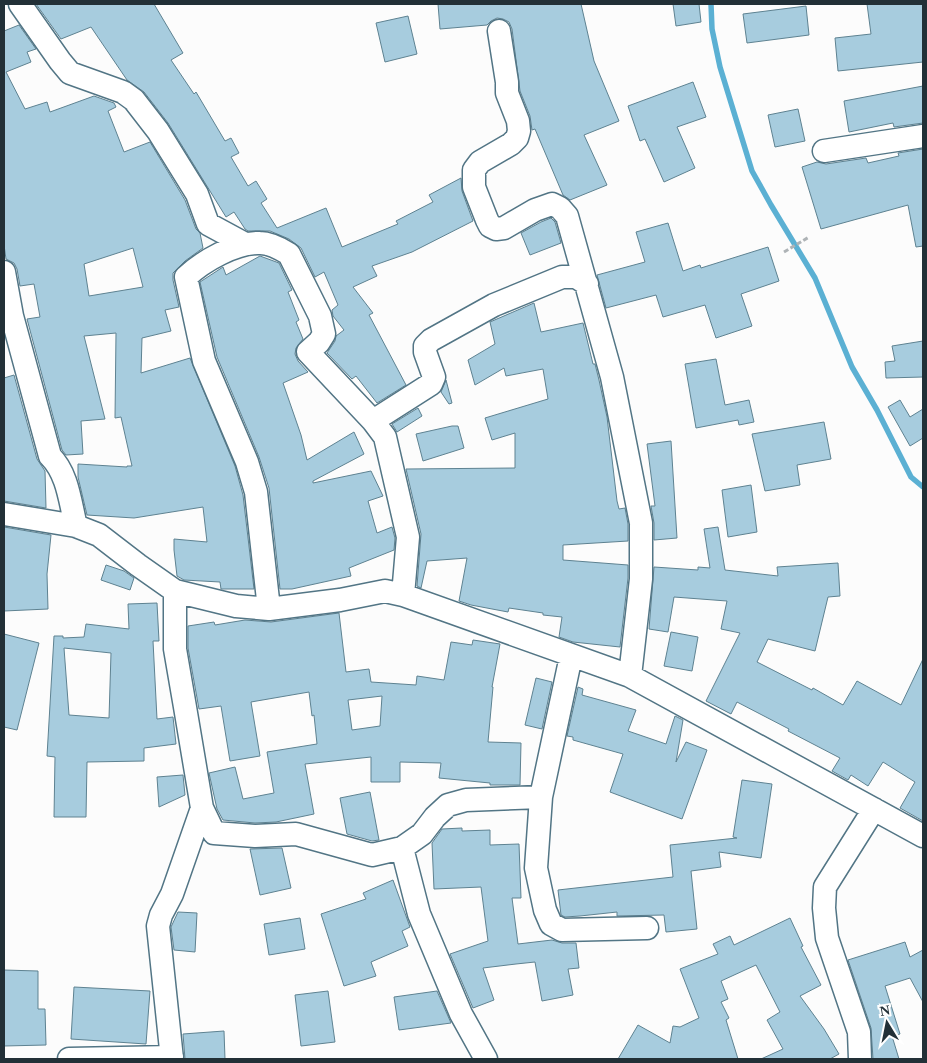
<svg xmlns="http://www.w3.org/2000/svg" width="927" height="1063" font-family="Georgia,serif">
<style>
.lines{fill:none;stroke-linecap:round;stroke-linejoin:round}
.stream{stroke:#5bb0d3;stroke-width:5.5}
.building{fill:#a7ccde;stroke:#5e8291;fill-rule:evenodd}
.minor-casing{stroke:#527585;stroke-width:25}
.path{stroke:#aeb3b6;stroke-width:3;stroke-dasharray:5 2.5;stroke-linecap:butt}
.minor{stroke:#fff;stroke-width:22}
</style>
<rect width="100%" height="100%" fill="#fcfcfc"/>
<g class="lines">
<path class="stream" d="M711 4 712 29 720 67 752 171 771 205 815 278 852 367 877 410 911 477 923 487"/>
</g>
<path class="building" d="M36 4H154L183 53 171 60 194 94 196 92 225 141 231 138 239 153 231 157 248 186 256 181 267 199 261 203 277 228 326 208 342 247 398 224 396 221 433 202 429 195 461 178 462 191 473 221 412 252 372 266 377 276 353 287 373 313 369 315 406 385 377 403 356 376 352 379 327 353 335 341 336 336 344 330 333 316 332 310 338 305 324 272 315 277 301 248 289 239 270 231H248L245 229 234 212 226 217 168 123 144 92 127 80 91 27 61 39Z
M438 4H581L594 61 619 121 584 135 607 185 570 200 563 195 535 129 532 130 530 116 520 91 512 29 509 22 503 19 497 18 491 21 487 25 440 29Z
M673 4H699L701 22 676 26Z
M867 4H923V62L838 71 835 38 871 34Z
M806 6 809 35 747 43 743 14Z
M408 16 417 54 385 62 376 23Z
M19 25 36 49 27 52 31 62 6 72 25 109 47 102 50 112 94 96 114 103 116 107 108 111 124 152 150 142 185 200 196 229 200 233 203 248 185 261 173 273V280L179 307 165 310 171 331 142 338 141 373 190 358 235 466 243 495 254 589H221L220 582 184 580 177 576 174 550V539L207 542 203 507 134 518 87 515 78 477V464L127 467V466H132L121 417 115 418 116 333 84 336 105 419 81 421 83 454 66 455 62 450 27 319 40 317 34 284 20 286 17 269 14 263 6 259 4 245V31ZM133 248 143 287 89 296 84 264Z
M693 82 706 117 677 127 695 168 664 182 645 139 640 141 628 106Z
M923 86V123L894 127 893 123 849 132 844 101Z
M798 109 805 141 775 147 768 115Z
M923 149V246L916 247 908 205 821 229 802 167 817 162 826 164 866 158 868 163 899 156 898 153Z
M551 218 555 222 561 243 530 255 521 233 541 222Z
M668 223 683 271 700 265 701 268 768 247 779 281 741 294 752 326 716 338 705 305 663 317 656 295 606 308 597 275 645 262 636 232Z
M260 256 279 263 292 290 288 292 299 320 296 322 303 339 296 348 295 354 298 361 308 372 283 383 301 435 307 460 354 432 364 454 313 481V483L371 471 383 496 368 501 377 533 392 527 395 538 394 550 349 568 351 576 292 589H280L269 488 259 457 217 357 200 282 223 267 226 275Z
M534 303 541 332 583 323 593 364H595L599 380 607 417 617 501 619 509 625 508 628 524V541L563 545V560L628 565V578L620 647 573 642 559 637 562 617 543 615V613L509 608 508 612 471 605 459 601 467 558 427 561 421 588 417 586 421 534 406 469 515 468V433L492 440 485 418 548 399 543 369 506 376 504 368 475 385 468 360 495 344 490 322Z
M923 341V377L886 378 885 362 895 361 892 346Z
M716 359 725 405 749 400 754 422 739 425 738 420 696 428 685 364Z
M14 375 37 459 45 471 46 508 4 501V378Z
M446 380 452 403 449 404 441 392Z
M900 400 910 417 923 409V438L910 446 888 407Z
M418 408 422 416 397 432 392 424Z
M824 422 831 459 797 465 800 485 765 491 752 434Z
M452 426H458L464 448 423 461 416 434Z
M671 441 677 538 654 540V523L651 506H655L647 444Z
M751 485 757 532 728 537 722 490Z
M4 527 51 535 47 574 48 609 4 611Z
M718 527 725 570 778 576 777 567 838 563 840 596 828 597 815 651 768 639 757 662 812 690 813 688 843 705 857 681 901 705 923 659V821L900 808 915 782 883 762 868 786 851 775 848 780 832 771 840 758 788 731 789 729 737 702 731 714 706 701 740 633 721 629 727 601 674 597 668 632 649 629 654 567 698 570V567L710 568 704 529Z
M106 565 124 571 134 578 130 590 101 580Z
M157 603 159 641H153L157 719 173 717 176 744 144 748V761L87 762 86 817H54L55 757 47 756 54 636H63V638L84 637 86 624 129 629 128 604ZM64 648 111 653 109 718 69 715Z
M339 613 346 672 369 669 371 682 416 685 417 676 444 680 451 642 472 645 473 640 500 644 492 687H493L488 742 521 743 520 785H490V783L439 778 441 763 400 762V782H371V757L305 764 314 814 276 822 255 823 223 820 217 809 209 773 235 767 243 799 274 793 267 752 317 744 314 715 312 716 309 692 251 702 260 756 230 761 221 706 199 709 188 648V626L214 622 215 625 245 620 271 622ZM382 696 380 726 352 730 348 700Z
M671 632 698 637 692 671 664 666Z
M4 634 39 643 17 730 4 727Z
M536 678 552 682 542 729 525 725Z
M578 687 583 689 582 695 636 710 628 731 666 744 675 716 683 720 676 762 686 742 707 750 682 819 610 792 623 754 573 740V737L567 736Z
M183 775 185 795 159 807 157 777Z
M742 780 772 784 761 858 719 852 721 867 691 871 697 929 666 932 664 915 617 916V912L580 916 565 917 561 915 558 890 673 877 670 845 737 838 733 837Z
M370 792 379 840 372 841 347 834 340 798Z
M462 828V831L490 830V845L519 844 521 898H512L518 944 552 940 562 943H576L579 968 568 969 573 995 542 1001 535 962 516 964 483 968 494 1000 473 1008 450 954 488 941 481 887 434 889 432 843 442 829Z
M282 848 291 888 260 895 250 849Z
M393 880 410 927 402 931 408 946 371 962 376 976 344 986 321 914 366 899 363 893Z
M178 912 197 913 195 952 174 950 171 927Z
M300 918 305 949 269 955 264 924Z
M790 918 803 946 801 947 821 985 800 996 824 1029 839 1054 830 1059H761L783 1049 767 1020 780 1012 756 965 721 981 728 999 721 1002 729 1018 726 1020 738 1059H618L638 1025 670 1043 673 1026 680 1027 699 1018 680 969 718 954 713 944 730 936 734 945Z
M905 942 910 957 923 950V1002L910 978 885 986 900 1034 892 1036 899 1059H873L871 1028 848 960Z
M4 970 38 971V1009H45L46 1045 4 1046Z
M74 987 150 991 146 1044 71 1039Z
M328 991 335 1042 301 1046 295 995Z
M437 991 451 1023 399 1030 394 997Z
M224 1031 225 1059H185L183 1034Z"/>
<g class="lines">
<defs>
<path id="minor" d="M20 4 60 61 70 73 123 92 134 100 158 131 197 194 208 224 245 244
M499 31 507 82V93L518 121 519 131 517 138 511 144 480 162 474 170V187L487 220 490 226 496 229 504 228 535 210 552 204 560 208 567 216 612 377 641 523V579L630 676
M824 151 923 136
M4 272 12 316 50 456C68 474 70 502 76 526
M373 421 431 384 434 377 425 352V346L431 340 494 305 562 277H576L587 284
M4 514 76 526 99 535 138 565 175 591 236 606 269 609 340 600 385 591 403 595 630 676 923 836
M175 591V649L185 707 202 808 214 833 255 836 296 834 372 855 402 848 422 834 435 817 448 805 466 800 541 797 571 656
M269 609 256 492 247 462 204 361 186 277C203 261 236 242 260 243 270 243 281 249 289 254L320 316 324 334 319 342 308 352 373 421 385 437 408 537 403 595
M541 797 536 868 545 910 551 924 562 930 647 928
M402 848 419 914 461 1014 486 1059
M69 1059 172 1057
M172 1059 158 926 161 915 172 894 202 808
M860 1059 859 1032 827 938 824 908 825 887 874 809"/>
</defs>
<use href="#minor" class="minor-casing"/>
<path class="path" d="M784 252 809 237"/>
<use href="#minor" class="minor"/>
</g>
<rect width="927" height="1063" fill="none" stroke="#223037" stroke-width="10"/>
<g transform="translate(887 1023) rotate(350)" stroke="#ffffff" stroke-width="4" paint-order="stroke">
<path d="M0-4L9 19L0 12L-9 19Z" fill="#223037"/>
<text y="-8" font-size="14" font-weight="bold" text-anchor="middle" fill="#223037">N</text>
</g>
</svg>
